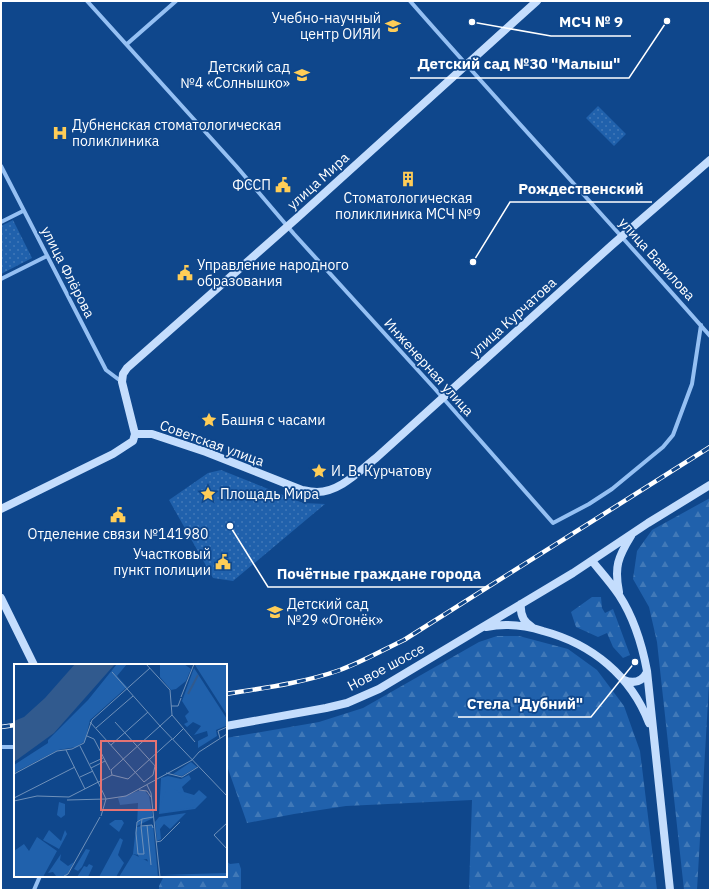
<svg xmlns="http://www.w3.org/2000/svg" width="711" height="891" font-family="'IBM Plex Sans',sans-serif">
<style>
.forest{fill:url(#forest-firs)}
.park{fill:url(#park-dots)}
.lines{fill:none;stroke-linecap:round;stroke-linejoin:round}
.minor{stroke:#95c0f3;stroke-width:4}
.secondary{stroke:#c4ddfd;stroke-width:8}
.rail-casing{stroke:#fff;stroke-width:4.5}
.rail{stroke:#0f478c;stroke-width:3;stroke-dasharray:9;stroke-linecap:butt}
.labels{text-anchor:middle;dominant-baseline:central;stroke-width:3.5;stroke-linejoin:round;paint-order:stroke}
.poi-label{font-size:14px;fill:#fff;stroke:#0f478c;text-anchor:start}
.street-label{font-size:14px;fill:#fff;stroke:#0f478c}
.inset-river{fill:none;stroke:#315a8e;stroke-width:2}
.inset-road{fill:none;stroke:#6f91ba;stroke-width:1}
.view{fill:#e47373;fill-opacity:0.15;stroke:#e47373;stroke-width:2}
.inset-edge{fill:none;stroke:#fff;stroke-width:2}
.leader{fill:none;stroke:#fff;stroke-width:1.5}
.callout-dot{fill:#fff;stroke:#0f478c;stroke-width:1.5}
.callout-label{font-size:15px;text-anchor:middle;font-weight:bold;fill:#fff;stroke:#0f478c;stroke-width:3.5;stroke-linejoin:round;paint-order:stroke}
</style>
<defs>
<pattern id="forest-firs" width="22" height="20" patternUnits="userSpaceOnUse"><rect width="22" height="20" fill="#2061ac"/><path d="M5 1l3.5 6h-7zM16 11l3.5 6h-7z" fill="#4179b8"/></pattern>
<pattern id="park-dots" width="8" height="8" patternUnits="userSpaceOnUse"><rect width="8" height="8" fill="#2061ac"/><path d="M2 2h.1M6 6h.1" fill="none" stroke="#4179b8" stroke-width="1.8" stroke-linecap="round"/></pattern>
</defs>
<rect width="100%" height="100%" fill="#0f478c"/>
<path class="forest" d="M710 498V667L697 890H684L657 642 649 607 633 579 637 551 652 530Z
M592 597H601L602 608 605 613 613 609 630 655 623 658 613 647 607 633 598 637 576 627 571 612Z
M497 636H519L568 649 597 670 624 706 640 751 657 890H469L472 800 346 806 294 814 247 823 226 763V738L319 722 363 708 479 642Z
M226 861 230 864 239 863 241 869V890H159V886L164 876H226Z"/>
<path class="park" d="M598 106 626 134 614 146 586 118Z
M13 220 32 258 1 274V226Z
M221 470 303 503 325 504 233 581 213 578 169 500 208 473Z"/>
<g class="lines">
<path class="minor" d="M87 1 237 167 294 234 435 389 553 523 589 504 612 489 663 447 673 435 692 384 701 325
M410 1C509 114 611 223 710 336
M127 44 176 1
M1 166 106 370 122 382
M1 222 23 211
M1 279 47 256
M1 747H15
M34 890 40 876"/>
<path class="secondary" d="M135 434H152L206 452 302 490C307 491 312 492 317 492 340 492 359 471 376 458L612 245 710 160
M135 434 122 382 123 374 127 368 297 218 537 1
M1 509 113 454 133 441 135 434
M592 561C601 572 611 583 619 595 634 618 642 644 647 671L670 890
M619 592C614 567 618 557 631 536
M1 598 34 665
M521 604C520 614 523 622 532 627
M486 627C506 623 524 625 543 631 592 644 631 676 649 723
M624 680C634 684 642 682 647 672
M226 726 326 708 347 703 379 689 573 573 648 523 710 485"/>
<defs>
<path id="rail" d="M226 694C264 688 303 683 340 670 362 662 383 650 404 640L710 447
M1 727 15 725"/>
</defs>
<use href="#rail" class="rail-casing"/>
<use href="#rail" class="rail"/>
</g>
<defs>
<symbol id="university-bare" viewBox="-9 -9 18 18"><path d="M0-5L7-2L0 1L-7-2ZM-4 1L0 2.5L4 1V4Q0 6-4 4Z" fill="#ffcd57" stroke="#0f478c" stroke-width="2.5" paint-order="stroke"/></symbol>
<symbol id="school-bare" viewBox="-9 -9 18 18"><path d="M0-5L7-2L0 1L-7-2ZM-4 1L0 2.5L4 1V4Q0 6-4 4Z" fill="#ffcd57" stroke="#0f478c" stroke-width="2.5" paint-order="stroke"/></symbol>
<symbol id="hospital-bare" viewBox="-9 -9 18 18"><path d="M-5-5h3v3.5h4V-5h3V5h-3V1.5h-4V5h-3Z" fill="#ffcd57" stroke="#0f478c" stroke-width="2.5" paint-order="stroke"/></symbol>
<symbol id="building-bare" viewBox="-9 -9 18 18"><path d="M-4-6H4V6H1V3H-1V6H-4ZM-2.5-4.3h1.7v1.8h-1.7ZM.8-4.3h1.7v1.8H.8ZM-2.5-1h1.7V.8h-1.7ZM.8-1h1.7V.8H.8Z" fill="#ffcd57" stroke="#0f478c" stroke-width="2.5" paint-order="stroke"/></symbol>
<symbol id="civic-bare" viewBox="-9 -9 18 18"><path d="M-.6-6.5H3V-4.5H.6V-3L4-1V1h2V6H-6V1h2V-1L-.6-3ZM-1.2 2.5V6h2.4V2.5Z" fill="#ffcd57" stroke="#0f478c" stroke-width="2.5" paint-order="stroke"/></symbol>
<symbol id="sight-bare" viewBox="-9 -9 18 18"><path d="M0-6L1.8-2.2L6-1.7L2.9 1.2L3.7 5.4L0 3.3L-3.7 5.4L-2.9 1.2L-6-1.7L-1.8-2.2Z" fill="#ffcd57" stroke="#0f478c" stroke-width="2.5" paint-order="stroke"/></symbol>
</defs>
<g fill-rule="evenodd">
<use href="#university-bare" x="382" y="15" width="22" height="22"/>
<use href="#school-bare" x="291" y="64" width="22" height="22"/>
<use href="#hospital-bare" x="49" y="122" width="22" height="22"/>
<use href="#building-bare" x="397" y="168" width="22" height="22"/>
<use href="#civic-bare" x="272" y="174" width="22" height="22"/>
<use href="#civic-bare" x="174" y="262" width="22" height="22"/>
<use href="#sight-bare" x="198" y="409" width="22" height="22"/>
<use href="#sight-bare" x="308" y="460" width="22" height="22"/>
<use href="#sight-bare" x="197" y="483" width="22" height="22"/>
<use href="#civic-bare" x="107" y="504" width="22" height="22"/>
<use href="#civic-bare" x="212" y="551" width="22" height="22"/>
<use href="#school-bare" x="264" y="601" width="22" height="22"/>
</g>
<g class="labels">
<g class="poi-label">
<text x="381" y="18" text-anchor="end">Учебно-научный<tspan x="381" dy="16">центр ОИЯИ</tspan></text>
<text x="290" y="67" text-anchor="end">Детский сад<tspan x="290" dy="16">№4 «Солнышко»</tspan></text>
<text x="72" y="125">Дубненская стоматологическая<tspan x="72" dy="16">поликлиника</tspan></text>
<text x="271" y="185" text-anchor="end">ФССП</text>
<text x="408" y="198" text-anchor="middle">Стоматологическая<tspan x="408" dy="16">поликлиника МСЧ №9</tspan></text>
<text x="197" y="265">Управление народного<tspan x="197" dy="16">образования</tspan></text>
<text x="221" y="420">Башня с часами</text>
<text x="331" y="471">И. В. Курчатову</text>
<text x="220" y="494">Площадь Мира</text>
<text x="118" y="534" text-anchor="middle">Отделение связи №141980</text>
<text x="211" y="554" text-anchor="end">Участковый<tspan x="211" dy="16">пункт полиции</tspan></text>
<text x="287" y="604">Детский сад<tspan x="287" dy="16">№29 «Огонёк»</tspan></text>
</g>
<g class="street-label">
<text transform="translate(318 181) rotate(-42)">улица Мира</text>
<text transform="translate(657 259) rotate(48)">улица Вавилова</text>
<text transform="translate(68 272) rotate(63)">улица Флёрова</text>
<text transform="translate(513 317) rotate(-42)">улица Курчатова</text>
<text transform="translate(429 367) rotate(48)">Инженерная улица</text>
<text transform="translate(212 443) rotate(20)">Советская улица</text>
<text transform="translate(386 667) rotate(-28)">Новое шоссе</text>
</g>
</g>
<g transform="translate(14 664)">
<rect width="213" height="213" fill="#0f478c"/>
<path d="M146 0H170L177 5 172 17 162 25 157 26 146 13ZM181 0H213V51L181 1ZM180 4 213 55 212 62 202 66 203 72 184 84V77L194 72 193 67 180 71 187 62 179 58 173 63 170 60 174 58 171 52 175 48 168 37ZM177 98 183 103 168 112 159 110ZM175 111 177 115 168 123 170 128 180 131 185 126 193 133 181 145 145 150 147 114 154 112 167 115ZM124 127H131L135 132 139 154 123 162 124 139 106 141 104 134ZM172 149 156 165 150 160 146 165 147 175 143 177 141 158 145 153ZM101 156H108L110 159 105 168 95 160ZM35 166 47 177 51 166 53 170 45 185 29 176ZM23 173 43 187 29 213H0V187L10 180 15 187ZM106 174 109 176 104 191 110 199 102 213H85ZM72 185 76 186 68 203 64 207 60 205ZM47 190 46 196 54 202 60 198 52 213H31L42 212 39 208 34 209ZM119 190 143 202 144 213H105ZM75 200 79 202 74 213H63L70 202 73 203ZM213 209V213L147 211 177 210Z" fill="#2061ac"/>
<path d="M158 124 182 138V143L146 149V142L152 127Z" fill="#2061ac"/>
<path d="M103 0H113L103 12 113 23 76 56 71 77 62 83 44 86 0 109V101L34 79V76L74 36Z" fill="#2061ac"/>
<path d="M139 161 143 202 136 203 133 195 126 196 124 191 119 190 122 163Z" fill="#2061ac"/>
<path d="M45 138 51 140V151L47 154 43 151Z" fill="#2061ac"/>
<path d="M61 0H101L40 69 0 98V57L10 53 31 34Z" fill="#315a8e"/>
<path class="inset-river" d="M174 30 184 11"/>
<path class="inset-road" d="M132 0 156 26 158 51 181 78M98 8 146 62 158 51M167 33 180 0M157 42H164L167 34M76 58 130 118 139 111 141 102M101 58 143 104M82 64 119 32M73 72 80 75 96 106M206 74 204 67 213 63M159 75 169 65M97 81 134 48M66 82 84 118M52 86 71 125M178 96 185 88 213 70M76 100 89 94M77 104 91 97M152 109 168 113 184 103M0 110 43 87 58 85 70 79 78 56 136 4M98 111 97 106 146 62 213 132M98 111 114 115 158 75M66 113 79 107M84 118 92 135 112 132 178 96M133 121 137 129 146 213M125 126 133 127 137 133M0 134 61 103M53 136 92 135 87 152M0 137 23 132 55 133 98 111M213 159 200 171 213 185M133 161 137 201M127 162 130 190H124L122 169 123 158 128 155M139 164 138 161 127 162 128 155 139 153M142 178 147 177 166 158M50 212 54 210 86 153"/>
<path class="view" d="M87 77H142V146H87Z"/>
<rect width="213" height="213" class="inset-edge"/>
</g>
<path class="leader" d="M472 22L551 36H631M667 21L629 78H410M473 262L510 202H652M230 526L268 587H489M635 662L591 717H458"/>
<g class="callout-dot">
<circle cx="472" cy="22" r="4"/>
<circle cx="667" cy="21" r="4"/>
<circle cx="473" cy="262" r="4"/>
<circle cx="230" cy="526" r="4"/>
<circle cx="635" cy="662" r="4"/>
</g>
<g class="callout-label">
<text x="591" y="27">МСЧ № 9</text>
<text x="519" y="69">Детский сад №30 "Малыш"</text>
<text x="581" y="194">Рождественский</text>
<text x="379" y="579">Почётные граждане города</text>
<text x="525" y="709">Стела "Дубний"</text>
</g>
<rect width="711" height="891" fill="none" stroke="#ffffff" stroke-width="4"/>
</svg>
